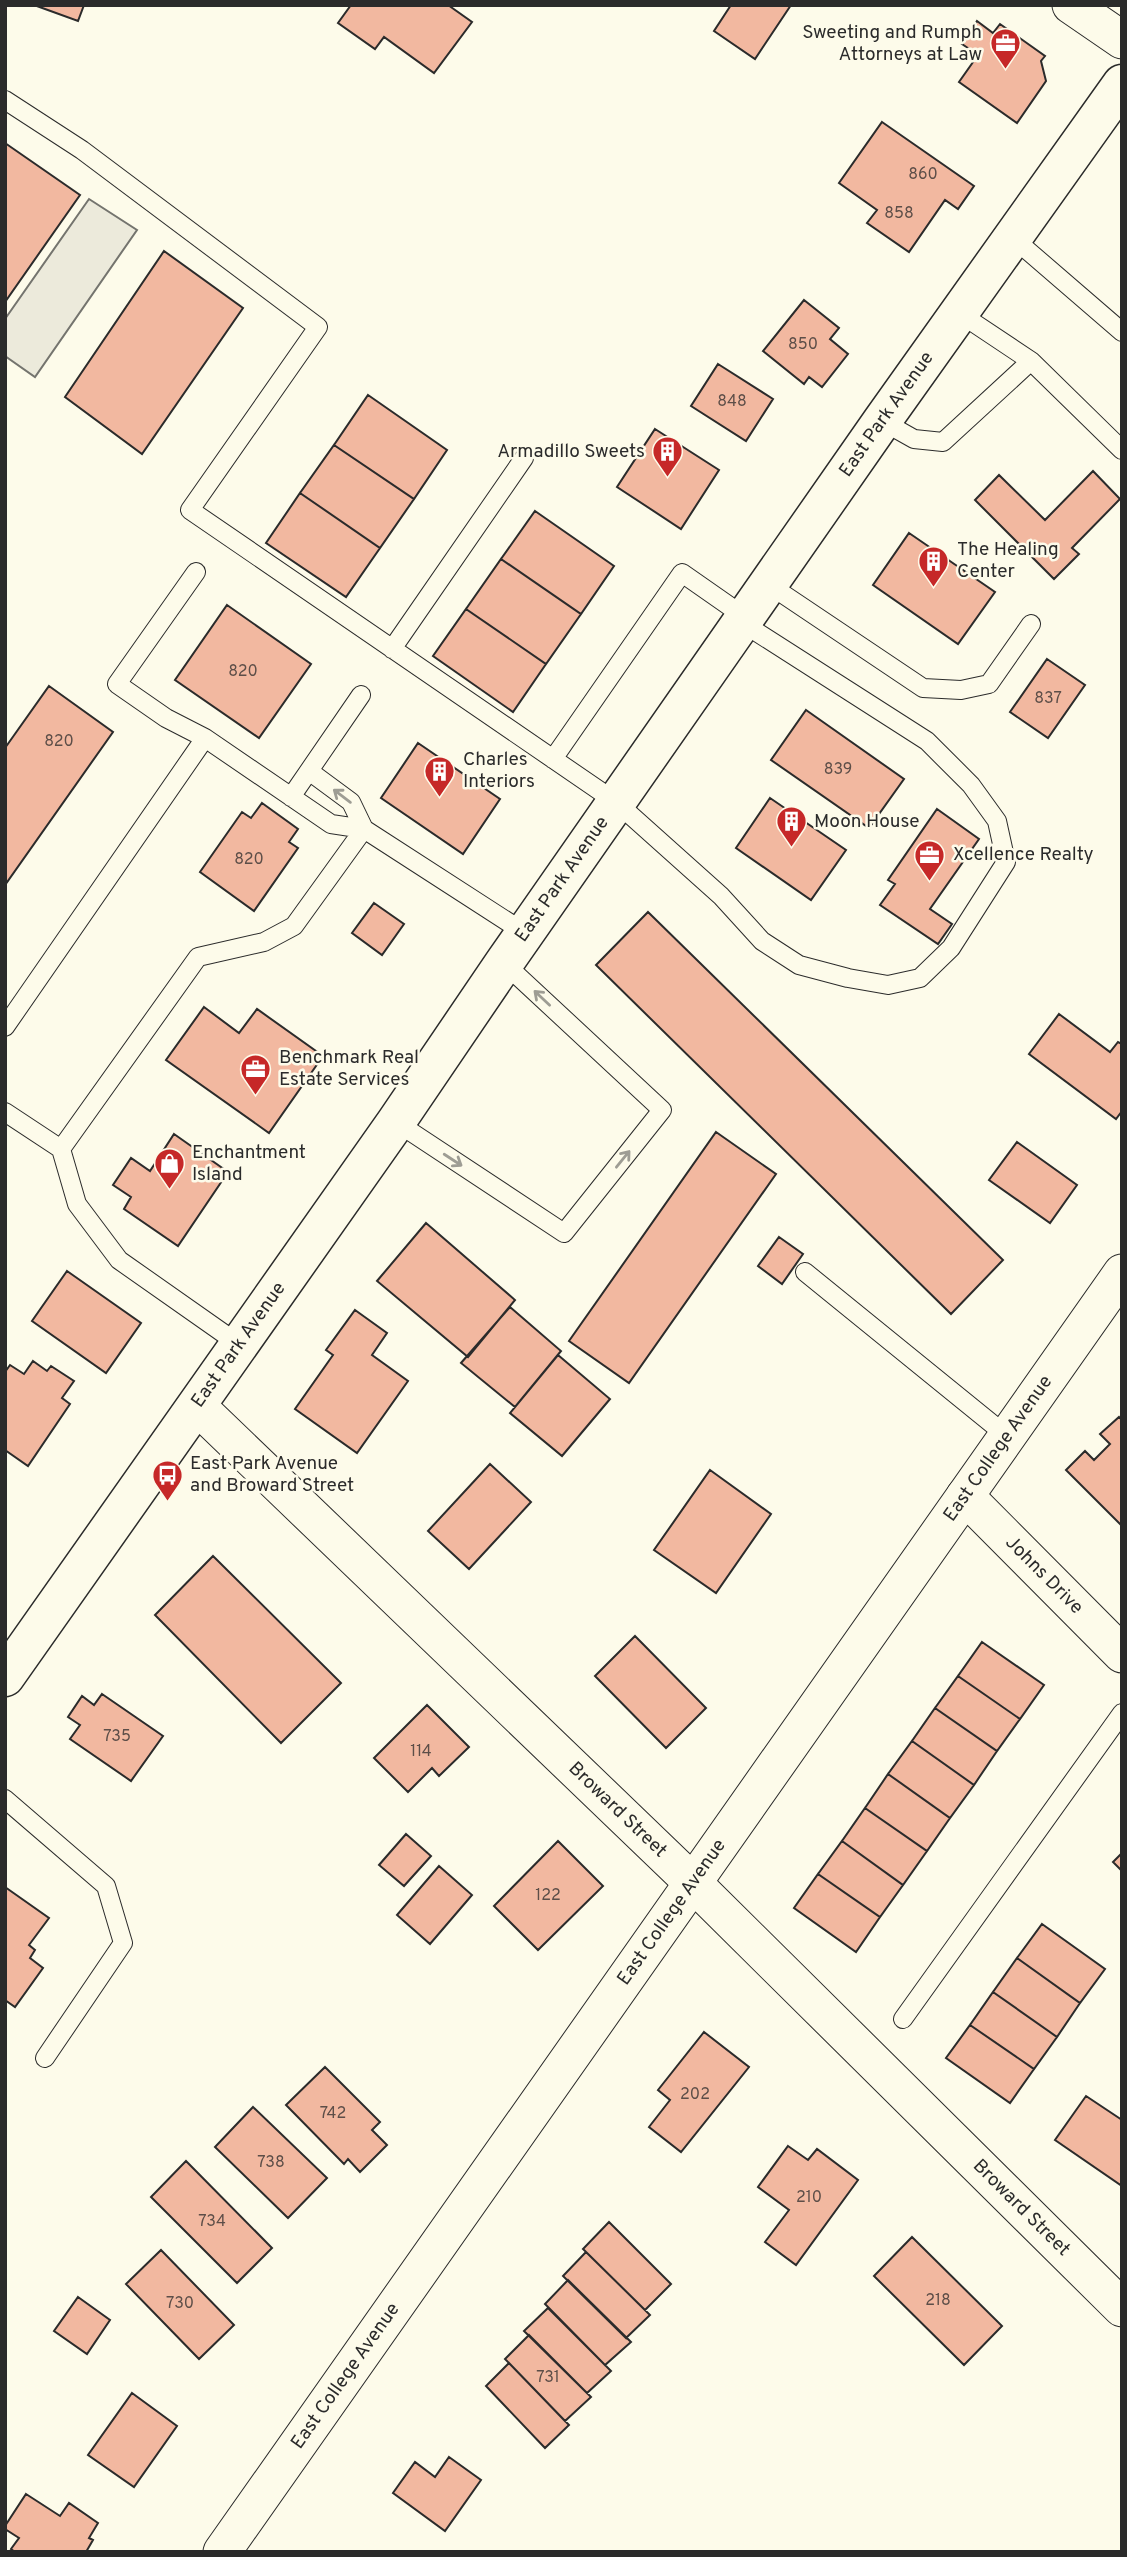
<svg xmlns="http://www.w3.org/2000/svg" width="1127" height="2557" font-family="Overpass,sans-serif">
<style>
.parking{fill:#eceadb;stroke:#74746e;stroke-width:2}
.building{fill:#f2b8a0;stroke:#2b2b2b;stroke-width:2}
.lines{fill:none;stroke-linecap:round;stroke-linejoin:round}
.lane-casing{stroke:#2b2b2b;stroke-width:20}
.street-casing{stroke:#2b2b2b;stroke-width:39}
.secondary-casing{stroke:#2b2b2b;stroke-width:41}
.lane{stroke:#fdfbea;stroke-width:18}
.street{stroke:#fdfbea;stroke-width:37}
.secondary{stroke:#fdfbea;stroke-width:38}
.oneway{stroke:#9e9d94}
.labels{text-anchor:middle;dominant-baseline:central;stroke-width:5;stroke-linejoin:round;paint-order:stroke}
.number-label{font-size:16px;fill:#5d4e48}
.poi-label{font-size:19px;fill:#2b2b2b;stroke:#fdfbea;text-anchor:start}
.street-label{font-size:19px;fill:#2b2b2b;stroke:#fdfbea}
</style>
<rect width="100%" height="100%" fill="#fdfbea"/>
<path class="parking" d="M89 199 137 230 35 377 5 356V319Z"/>
<path class="building" d="M34 5H84L78 21Z
M351 5H448L472 22 434 73 384 37 375 49 338 23Z
M731 5H791L755 59 714 31Z
M977 21 993 33 1000 24 1045 56 1041 61 1046 81 1017 123 959 82 978 55 962 44Z
M882 122 974 186 958 209 945 200 909 252 867 223 877 210 839 183Z
M5 143 80 195 5 302Z
M164 251 243 308 142 454 65 397Z
M804 300 839 328 830 339 848 354 822 387 809 377 804 384 763 351Z
M718 364 773 399 746 441 691 406Z
M368 395 447 450 414 499 334 445Z
M655 429 719 470 681 529 617 487Z
M334 445 414 499 380 548 300 493Z
M1093 471 1120 499 1072 548 1079 554 1054 579 975 500 999 475 1045 520Z
M300 493 380 548 346 597 266 543Z
M535 511 614 566 581 614 501 559Z
M909 533 995 592 958 644 873 585Z
M501 559 581 614 546 664 466 609Z
M227 605 311 664 259 738 175 680Z
M466 609 546 664 513 712 433 656Z
M1047 659 1085 685 1048 738 1010 712Z
M49 686 113 732 5 885V748Z
M806 710 904 779 869 828 771 760Z
M418 743 500 799 463 854 381 798Z
M770 798 846 850 811 900 736 848Z
M262 803 298 829 289 842 298 848 254 911 200 872 242 812 251 818Z
M937 809 979 839 930 909 952 924 938 944 880 905 895 884 888 880Z
M374 903 404 924 382 955 352 933Z
M648 912 1003 1260 951 1314 596 965Z
M204 1007 239 1033 257 1009 323 1056 269 1133 166 1060Z
M1059 1014 1110 1052 1118 1042 1122 1044V1111L1116 1119 1029 1054Z
M716 1132 776 1174 629 1383 569 1341Z
M174 1134 228 1172 178 1246 124 1209 131 1197 113 1185 131 1158 150 1171Z
M1017 1142 1077 1185 1050 1223 989 1180Z
M426 1223 515 1300 468 1357 377 1281Z
M779 1237 803 1254 782 1284 758 1266Z
M67 1271 141 1323 106 1373 32 1321Z
M510 1307 561 1351 515 1407 461 1363Z
M355 1310 387 1333 372 1355 408 1381 357 1453 295 1409 333 1355 326 1350Z
M558 1355 610 1399 562 1456 510 1413Z
M33 1361 47 1371 51 1366 74 1381 62 1398 70 1404 28 1466 5 1450V1372L10 1365 24 1374Z
M1119 1417 1122 1420 1121 1525 1066 1470 1085 1451 1094 1460 1110 1444 1100 1434Z
M490 1464 531 1502 469 1569 428 1531Z
M710 1470 771 1514 716 1593 654 1550Z
M213 1556 341 1683 281 1743 155 1615Z
M635 1636 706 1708 666 1748 595 1676Z
M982 1642 1044 1685 1020 1719 958 1676Z
M958 1676 1020 1719 997 1751 935 1708Z
M102 1694 163 1736 131 1781 70 1739 80 1725 68 1717 82 1696 94 1705Z
M427 1705 469 1747 439 1776 432 1768 408 1792 374 1758Z
M935 1708 997 1751 974 1785 912 1741Z
M912 1741 974 1785 950 1818 888 1774Z
M888 1774 950 1818 927 1851 865 1808Z
M865 1808 927 1851 903 1885 842 1841Z
M406 1834 431 1856 404 1886 379 1865Z
M558 1841 603 1886 538 1950 494 1906Z
M842 1841 903 1885 880 1917 818 1874Z
M1122 1853V1871L1113 1862Z
M439 1866 472 1895 430 1944 397 1915Z
M818 1874 880 1917 856 1952 794 1908Z
M5 1887 49 1918 29 1945 35 1950 30 1958 43 1968 15 2007 5 2000Z
M1042 1924 1105 1969 1080 2003 1017 1958Z
M1017 1958 1080 2003 1057 2037 993 1992Z
M993 1992 1057 2037 1034 2069 970 2025Z
M970 2025 1034 2069 1010 2103 946 2058Z
M704 2032 749 2067 681 2152 649 2127 670 2100 658 2090Z
M325 2067 380 2122 372 2130 387 2145 360 2172 348 2159 344 2164 286 2105Z
M1086 2096 1122 2120V2186L1055 2140Z
M253 2107 327 2178 288 2218 215 2147Z
M788 2146 808 2160 817 2149 858 2180 796 2265 765 2242 789 2210 758 2187Z
M186 2161 272 2248 237 2283 151 2197Z
M609 2222 671 2284 645 2310 583 2249Z
M912 2237 1002 2326 964 2365 874 2276Z
M161 2250 234 2325 199 2359 126 2284Z
M586 2252 650 2315 626 2338 563 2276Z
M568 2280 631 2342 605 2365 545 2304Z
M78 2297 110 2320 87 2354 54 2331Z
M548 2308 611 2371 587 2393 524 2331Z
M529 2335 591 2397 565 2421 505 2359Z
M509 2363 569 2425 545 2448 486 2386Z
M132 2393 177 2426 134 2487 88 2455Z
M449 2457 481 2480 445 2531 393 2493 415 2462 435 2477Z
M26 2494 60 2516 69 2503 98 2523 89 2538 93 2540 86 2552H15L11 2549 19 2538 5 2529V2526Z"/>
<g class="lines">
<defs>
<path id="lane" d="M5 100 82 150 318 327 190 510 616 802 721 896 762 941 799 965 848 978 888 985 920 978 951 948 1006 862 997 821 971 785 927 741 741 622
M1012 237 1122 332
M959 313 1031 361 1122 450
M882 421 914 439 943 442 1031 361
M196 572 117 684 166 718 205 738 331 824 364 829 525 933
M768 584 923 688 961 690 989 684 1031 624
M392 649 524 458
M553 759 682 573 745 617
M309 771 351 802 364 829
M291 797 361 695
M5 1027 205 738
M5 1112 61 1149 77 1204 119 1260 240 1345
M396 1122 564 1233 662 1110 504 963
M61 1149 198 957 264 942 294 926 364 829
M805 1272 1007 1436
M5 1799 106 1886 123 1943 45 2058
M903 2019 1122 1713"/>
<g id="street">
<path d="M1071 5 1122 40"/>
<path id="s1" d="M197 1406 693 1883 1122 2308"/>
<path id="s2" d="M965 1496 1122 1654"/>
<path id="s3" d="M222 2552 1122 1273"/>
</g>
<g id="secondary">
<path id="s4" d="M5 1677 396 1122 504 963 882 421 1122 84"/>
</g>
</defs>
<use href="#lane" class="lane-casing"/>
<use href="#street" class="street-casing"/>
<use href="#secondary" class="secondary-casing"/>
<use href="#lane" class="lane"/>
<use href="#street" class="street"/>
<use href="#secondary" class="secondary"/>
</g>
<defs><path id="oneway-shaft" d="M-6 0H5M1.5-3L5.5 0L1.5 3" fill="none" stroke-width="1.6" stroke-linecap="round" stroke-linejoin="round" transform="scale(1.75)"/></defs>
<g class="oneway">
<use href="#oneway-shaft" transform="translate(342 796) rotate(-143)"/>
<use href="#oneway-shaft" transform="translate(542 998) rotate(-137)"/>
<use href="#oneway-shaft" transform="translate(623 1159) rotate(-51)"/>
<use href="#oneway-shaft" transform="translate(453 1160) rotate(33)"/>
</g>
<defs>
<symbol id="office-pin" viewBox="-11 -11 22 30"><path d="M0 17L-7.5 6A9.5 9.5 0 1 1 7.5 6Z" fill="#c62828" stroke="#fdfbea"/><path d="M-6-3h4V-5.5h4V-3h4V5H-6ZM-1-4.5V-3h2v-1.5ZM-6 0V1H6V0Z" fill="#fff"/></symbol>
<symbol id="building-pin" viewBox="-11 -11 22 30"><path d="M0 17L-7.5 6A9.5 9.5 0 1 1 7.5 6Z" fill="#c62828" stroke="#fdfbea"/><path d="M-4-6H4V6H1V3H-1V6H-4ZM-2.5-4.3h1.7v1.8h-1.7ZM.8-4.3h1.7v1.8H.8ZM-2.5-1h1.7V.8h-1.7ZM.8-1h1.7V.8H.8Z" fill="#fff"/></symbol>
<symbol id="shop-pin" viewBox="-11 -11 22 30"><path d="M0 17L-7.5 6A9.5 9.5 0 1 1 7.5 6Z" fill="#c62828" stroke="#fdfbea"/><path d="M-5-2.5h2.3a2.7 3.5 0 0 1 5.4 0H5L5.5 6h-11ZM-1.5-2.5h3a1.5 2.3 0 0 0-3 0Z" fill="#fff"/></symbol>
<symbol id="bus-pin" viewBox="-11 -11 22 30"><path d="M0 17L-7.5 6A9.5 9.5 0 1 1 7.5 6Z" fill="#c62828" stroke="#fdfbea"/><path d="M-5-6H5V4H4V6H2V4H-2V6H-4V4H-5ZM-3.5-4V0h7V-4ZM-3.5 1.2v1.5H-2V1.2ZM2 1.2v1.5H3.5V1.2Z" fill="#fff"/></symbol>
</defs>
<g fill-rule="evenodd">
<use href="#office-pin" x="988" y="26" width="35" height="47"/>
<use href="#building-pin" x="650" y="434" width="35" height="47"/>
<use href="#building-pin" x="916" y="544" width="35" height="47"/>
<use href="#building-pin" x="422" y="754" width="35" height="47"/>
<use href="#building-pin" x="774" y="804" width="35" height="47"/>
<use href="#office-pin" x="912" y="838" width="35" height="47"/>
<use href="#office-pin" x="238" y="1052" width="35" height="47"/>
<use href="#shop-pin" x="152" y="1146" width="35" height="47"/>
<use href="#bus-pin" x="150" y="1458" width="35" height="47"/>
</g>
<g class="labels">
<g class="number-label">
<text x="923" y="175">860</text>
<text x="899" y="214">858</text>
<text x="803" y="345">850</text>
<text x="732" y="402">848</text>
<text x="243" y="672">820</text>
<text x="1048" y="699">837</text>
<text x="59" y="742">820</text>
<text x="838" y="770">839</text>
<text x="249" y="860">820</text>
<text x="117" y="1737">735</text>
<text x="421" y="1752">114</text>
<text x="548" y="1896">122</text>
<text x="695" y="2095">202</text>
<text x="333" y="2114">742</text>
<text x="271" y="2163">738</text>
<text x="809" y="2198">210</text>
<text x="212" y="2222">734</text>
<text x="938" y="2301">218</text>
<text x="180" y="2304">730</text>
<text x="548" y="2378">731</text>
</g>
<g class="poi-label">
<text x="982" y="33" text-anchor="end">Sweeting and Rumph<tspan x="982" dy="22">Attorneys at Law</tspan></text>
<text x="645" y="452" text-anchor="end">Armadillo Sweets</text>
<text x="957" y="550">The Healing<tspan x="957" dy="22">Center</tspan></text>
<text x="463" y="760">Charles<tspan x="463" dy="22">Interiors</tspan></text>
<text x="814" y="822">Moon House</text>
<text x="953" y="855">Xcellence Realty</text>
<text x="279" y="1058">Benchmark Real<tspan x="279" dy="22">Estate Services</tspan></text>
<text x="192" y="1153">Enchantment<tspan x="192" dy="22">Island</tspan></text>
<text x="190" y="1464">East Park Avenue<tspan x="190" dy="22">and Broward Street</tspan></text>
</g>
<g class="street-label">
<text stroke="none"><textPath href="#s4" startOffset="1540">East Park Avenue</textPath></text>
<text stroke="none"><textPath href="#s4" startOffset="973">East Park Avenue</textPath></text>
<text stroke="none"><textPath href="#s4" startOffset="406">East Park Avenue</textPath></text>
<text stroke="none"><textPath href="#s3" startOffset="1349">East College Avenue</textPath></text>
<text stroke="none"><textPath href="#s2" startOffset="112">Johns Drive</textPath></text>
<text stroke="none"><textPath href="#s1" startOffset="583">Broward Street</textPath></text>
<text stroke="none"><textPath href="#s3" startOffset="782">East College Avenue</textPath></text>
<text stroke="none"><textPath href="#s1" startOffset="1150">Broward Street</textPath></text>
<text stroke="none"><textPath href="#s3" startOffset="215">East College Avenue</textPath></text>
</g>
</g>
<rect width="1127" height="2557" fill="none" stroke="#2b2b2b" stroke-width="14"/>
</svg>
